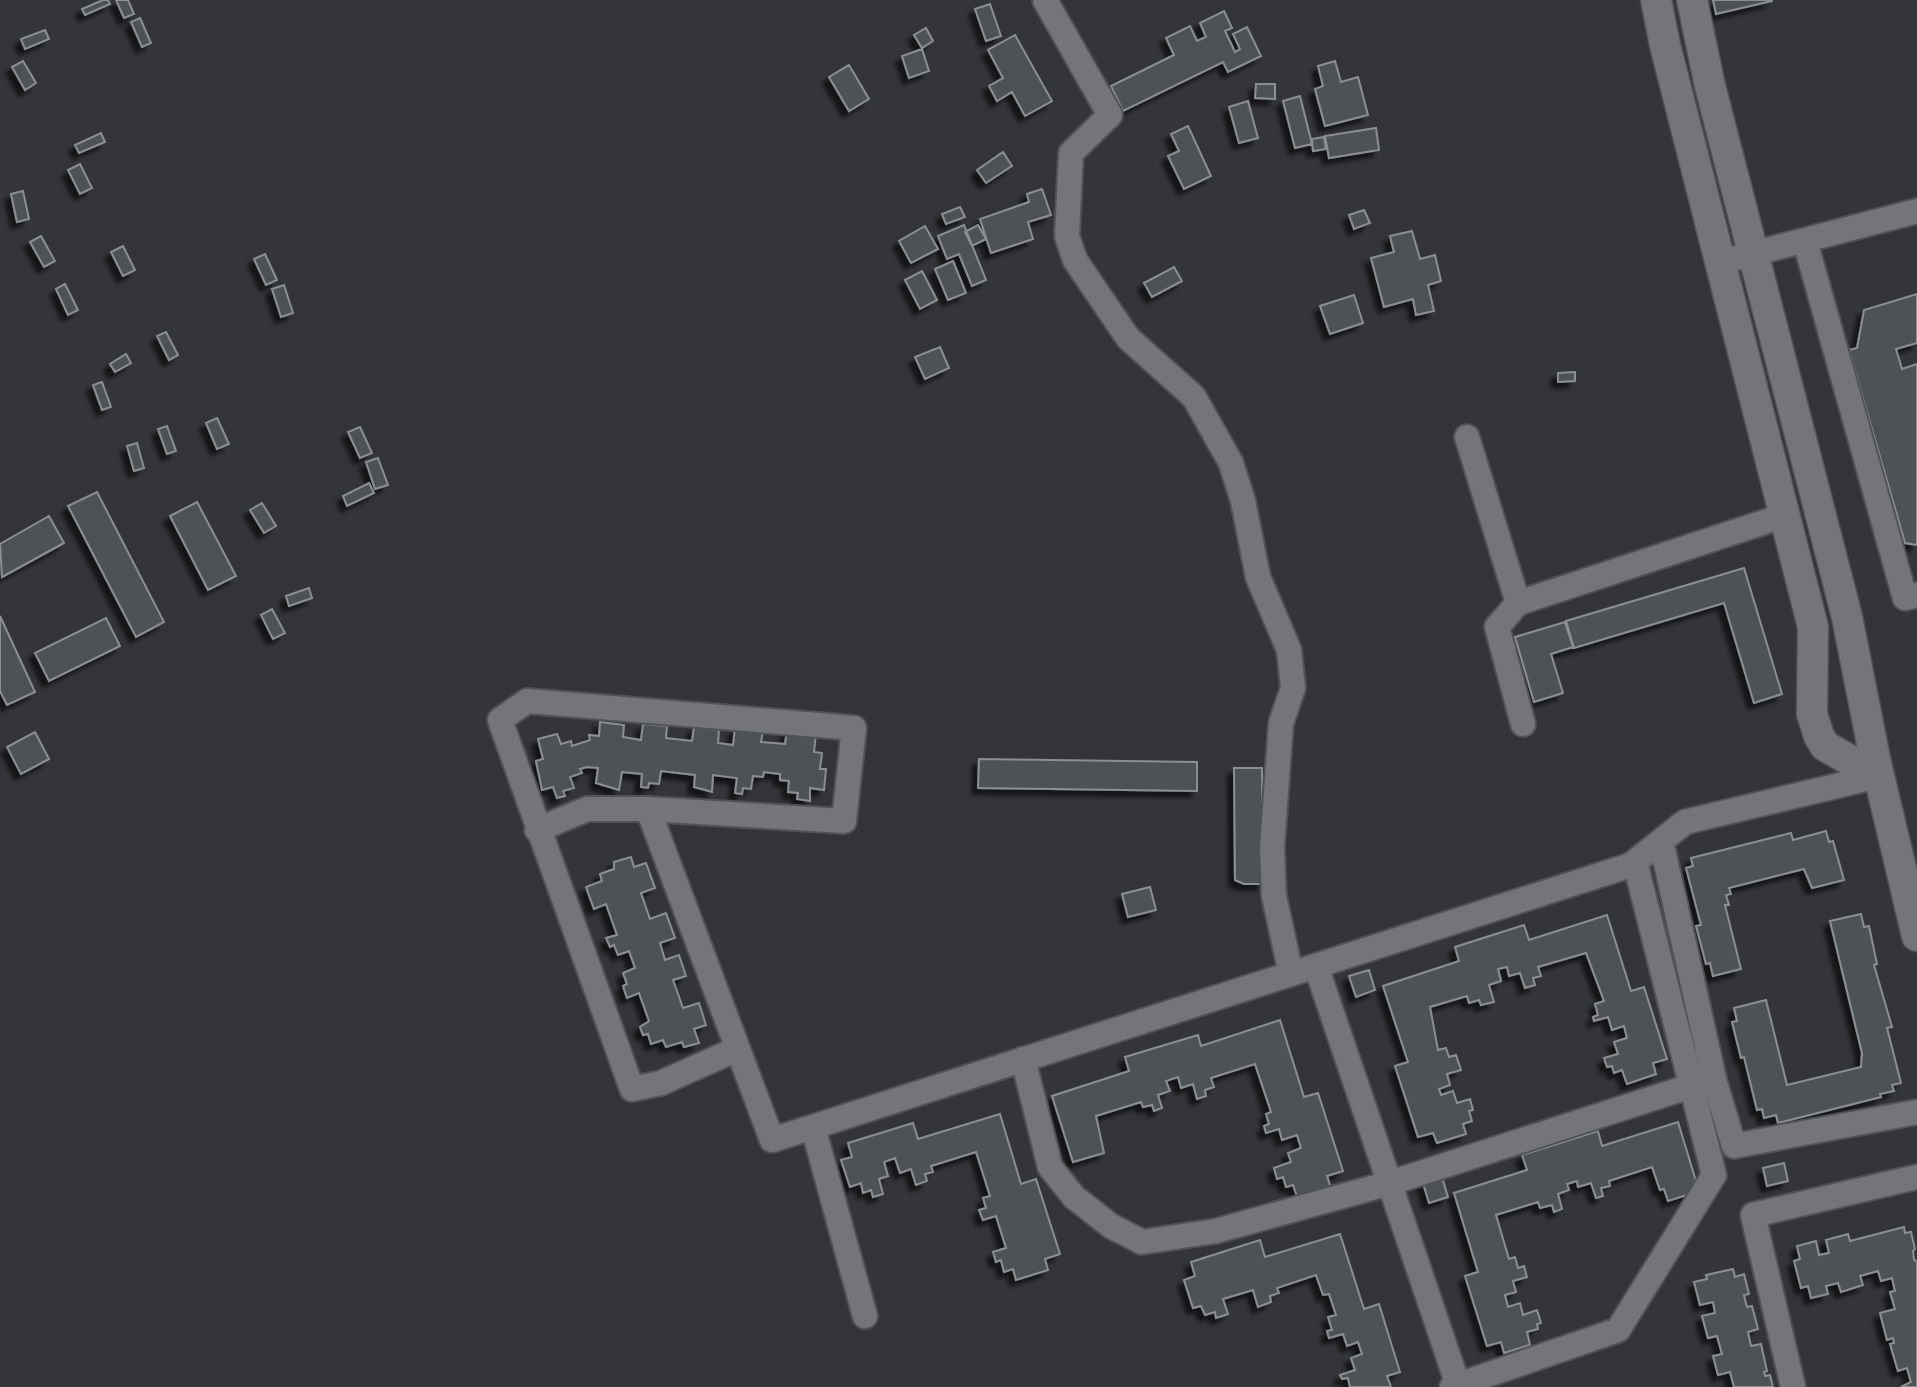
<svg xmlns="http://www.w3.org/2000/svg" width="1917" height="1387" font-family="'PT Sans',sans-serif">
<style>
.building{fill:#4e5255;stroke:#8b8f93;stroke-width:2;filter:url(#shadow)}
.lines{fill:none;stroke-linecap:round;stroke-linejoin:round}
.minor-casing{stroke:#515256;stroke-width:28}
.tertiary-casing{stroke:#515256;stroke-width:33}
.minor{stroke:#74757a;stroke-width:24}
.tertiary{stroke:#74757a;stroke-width:30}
</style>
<defs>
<filter id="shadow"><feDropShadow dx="-6" dy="6" stdDeviation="2" flood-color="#0009"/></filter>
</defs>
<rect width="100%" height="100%" fill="#34353a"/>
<path class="building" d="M103 0H108L110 4 85 15 82 9Z
M116 0H128L134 14 124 18Z
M1713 0H1772V1L1716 14Z
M990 4 1001 36 986 41 975 9Z
M1224 11 1232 28 1225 31 1235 52 1240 49 1233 34 1247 27 1261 56 1228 72 1223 62 1123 111 1111 86 1174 55 1166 38 1190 26 1197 41 1206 37 1200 23Z
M140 18 151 43 142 47 131 22Z
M926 28 933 41 922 48 914 35Z
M45 30 49 39 25 49 21 39Z
M1015 35 1052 101 1025 116 1012 92 997 101 989 86 1003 78 988 50Z
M922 49 929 71 909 78 902 56Z
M23 61 36 83 25 90 12 67Z
M1335 61 1341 82 1358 77 1368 115 1325 126 1315 89 1323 86 1318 66Z
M849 65 869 99 849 111 829 77Z
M1256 84H1275V99L1255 98Z
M1300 96 1312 144 1295 148 1283 101Z
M1248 101 1258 138 1239 143 1229 107Z
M1188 126 1211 176 1184 189 1168 156 1179 151 1171 134Z
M1376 128 1379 150 1329 158 1325 136Z
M101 133 105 142 79 153 75 145Z
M1324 137 1326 149 1313 151 1312 139Z
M1003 152 1012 166 986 183 977 170Z
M80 164 92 188 80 194 68 170Z
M1042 189 1051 215 1028 222 1033 239 991 253 980 219 1029 202 1027 194Z
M23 191 29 219 17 222 11 194Z
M960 207 965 217 946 224 942 214Z
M1364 210 1370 223 1354 229 1349 215Z
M964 225 986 280 972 286 959 254 947 259 938 236Z
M978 225 986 239 972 246 965 232Z
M925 226 938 249 911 263 899 241Z
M1412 231 1420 259 1435 255 1441 281 1428 285 1434 311 1416 315 1413 299 1384 307 1371 258 1394 252 1390 236Z
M41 236 55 261 44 267 30 242Z
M123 246 135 270 123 276 111 252Z
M265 254 277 280 266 285 254 259Z
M953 261 966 293 948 300 935 269Z
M1174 267 1182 281 1152 297 1144 283Z
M922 271 937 300 920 309 905 280Z
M65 284 78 310 68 315 56 289Z
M284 285 293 313 281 317 272 289Z
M1917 294V343L1896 349 1902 369 1917 364V545L1905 543 1849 350 1857 348 1864 310Z
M1354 295 1363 323 1330 334 1320 306Z
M166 332 178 355 169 360 157 336Z
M940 347 949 368 925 379 915 357Z
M126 354 131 363 115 372 110 364Z
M1575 372V381L1558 382V373Z
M102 382 111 407 102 410 93 385Z
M217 418 229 444 217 449 206 423Z
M167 426 176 451 167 454 158 429Z
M360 427 372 453 360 458 348 432Z
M137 443 144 468 134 471 127 446Z
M378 458 388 485 375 489 366 462Z
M369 483 374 493 347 506 343 496Z
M97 492 164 622 136 637 68 506Z
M197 502 236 576 208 590 170 516Z
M262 503 276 526 264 533 250 510Z
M49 516 64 543 2 577 0 544Z
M1744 568 1782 694 1754 703 1724 603 1574 648 1566 621Z
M309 588 312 598 289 606 286 596Z
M272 609 285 633 273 639 261 615Z
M0 616 35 692 7 705 0 691Z
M106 618 120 646 49 681 35 653Z
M1565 622 1573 647 1551 654 1563 693 1534 702 1515 637Z
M600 722 624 725 623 737 641 740 643 724 667 726 666 738 692 741 694 727 719 730 718 743 733 745 735 728 763 731 761 742 785 744 787 731 816 734 814 752 822 753 820 769H826L824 790 810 788V801L797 799 798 793 788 792 789 781 780 780V774L764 772 763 777 753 776 751 789 743 788 742 794 735 793 737 778 713 775 712 792 694 787 695 775 661 771 659 784 649 783 648 788 641 787 642 774 622 772 619 790 596 783 598 768 587 767 580 769 582 773 570 777 574 788 563 791 565 796 557 798 553 787 542 790 536 761 543 759 538 739 557 734 561 744 571 741 572 746 590 740 589 735 599 736Z
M35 732 49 759 21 774 7 747Z
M979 759 1197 762V791L978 788Z
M1234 768H1262L1263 884H1244L1235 880Z
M1826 831 1829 842 1833 841 1844 880 1812 888 1804 869 1729 888 1731 894 1726 895 1729 905H1725L1741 969 1713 976 1710 963 1706 964 1696 926 1701 925 1686 868 1693 866 1691 858 1791 833 1793 840Z
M631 857 634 867 646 863 655 888 641 893 650 919 666 913 675 938 660 943 665 960 679 955 686 976 673 980 683 1008 699 1003 706 1025 694 1029 699 1043 684 1047 682 1042 666 1047 663 1040 651 1044 648 1034 643 1035 640 1027 649 1021 639 993 627 998 623 986 627 984 623 973 635 968 629 951 618 955 614 945 610 947 606 938 617 935 606 904 594 909 586 887 602 881 600 874 614 869V862Z
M1150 887 1156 910 1128 917 1122 894Z
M1861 914 1864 927 1869 926 1877 964 1874 965 1892 1027 1887 1028 1901 1083 1892 1085 1894 1091 1880 1094 1881 1097 1778 1123 1776 1115 1764 1118 1762 1109 1757 1110 1744 1057 1741 1058 1732 1022 1737 1021 1734 1008 1766 1000 1787 1085 1861 1067 1862 1053 1830 921Z
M1607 915 1631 991 1644 987 1667 1059 1653 1063 1656 1074 1627 1084 1622 1070 1614 1073 1612 1066 1607 1067 1604 1058 1618 1054 1614 1042 1627 1038 1624 1026 1612 1030 1608 1017 1594 1021 1593 1017 1598 1015 1595 1004 1604 1001 1586 953 1538 967 1541 976 1533 978 1535 985 1525 988 1520 973 1509 976 1507 967 1498 969 1501 981 1489 985 1494 1002 1481 1005 1479 1000 1469 1003 1467 996 1430 1007 1438 1050 1446 1048 1449 1057 1456 1055 1461 1070 1447 1074 1450 1085 1439 1089 1441 1095 1453 1091 1457 1103 1470 1099 1473 1110 1469 1111 1472 1121 1463 1124 1466 1134 1437 1143 1433 1133 1418 1137 1395 1066 1408 1062 1383 986 1459 961 1455 947 1524 925 1529 940Z
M1369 970 1375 990 1356 997 1349 976Z
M1280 1020 1304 1097 1318 1093 1343 1171 1327 1176 1331 1188 1298 1199 1293 1185 1286 1187 1283 1177 1277 1179 1274 1168 1291 1162 1288 1153 1301 1148 1297 1135 1282 1140 1279 1129 1266 1133 1264 1126 1269 1124 1266 1114 1271 1112 1255 1064 1211 1078 1214 1087 1205 1090 1206 1096 1197 1099 1193 1084 1181 1088 1178 1077 1166 1081 1170 1091 1158 1095 1162 1108 1154 1111 1152 1105 1143 1107 1141 1102 1096 1116 1104 1153 1073 1162 1052 1096 1129 1071 1125 1057 1198 1035 1201 1046Z
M1000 1114 1021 1184 1036 1179 1060 1254 1045 1259 1048 1270 1016 1280 1013 1269 1004 1272 1001 1260 996 1262 993 1252 1006 1248 996 1216 983 1220 979 1210 986 1208 983 1198 990 1196 976 1152 931 1166 933 1172 925 1174 927 1181 916 1185 911 1169 900 1173 895 1158 884 1162 888 1176 879 1179 883 1194 873 1197 871 1190 863 1193 861 1183 850 1187 841 1160 852 1157 848 1143 913 1123 918 1139Z
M1678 1122 1699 1191 1668 1201 1664 1189 1660 1190 1652 1167 1609 1181 1610 1186 1601 1188 1603 1196 1596 1198 1591 1183 1578 1187 1577 1181 1567 1184 1569 1190 1558 1194 1562 1209 1554 1212 1552 1205 1540 1208 1538 1202 1496 1215 1509 1259 1515 1257 1518 1268 1524 1266 1527 1277 1513 1281 1516 1292 1505 1295 1508 1307 1520 1303 1523 1315 1537 1310 1541 1323 1537 1324 1538 1329 1527 1332 1530 1345 1504 1353 1501 1342 1487 1346 1465 1276 1478 1272 1454 1193 1527 1170 1522 1155 1598 1131 1602 1146Z
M1784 1163 1788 1181 1767 1186 1763 1168Z
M1442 1177 1448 1197 1429 1203 1423 1183Z
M1904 1227 1905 1233 1911 1232 1915 1249 1913 1251 1914 1260 1917 1261V1387H1901L1911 1382 1907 1368 1898 1371 1890 1344 1894 1343 1893 1338 1887 1340 1880 1313 1895 1309 1890 1292 1895 1291 1892 1278 1881 1281 1878 1271 1860 1276 1863 1285 1841 1292 1838 1283 1826 1286 1828 1294 1811 1298 1808 1286 1801 1288 1794 1261 1800 1259 1797 1246 1816 1241 1819 1255 1829 1253 1826 1240 1848 1234 1850 1241Z
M1340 1234 1364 1309 1379 1304 1400 1372 1387 1376 1391 1387H1350L1348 1378 1342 1379 1340 1375 1355 1370 1351 1358 1362 1354 1358 1342 1347 1346 1343 1334 1329 1338 1327 1331 1332 1330 1328 1317 1336 1315 1329 1294 1323 1295 1316 1275 1277 1288 1279 1293 1270 1296 1271 1302 1258 1307 1253 1290 1223 1299 1228 1314 1216 1318 1215 1312 1205 1315 1201 1306 1193 1308 1184 1280 1195 1276 1191 1262 1260 1240 1265 1257Z
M1733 1269 1735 1277 1744 1274 1749 1294 1744 1295 1747 1307 1752 1306 1758 1329 1748 1332 1751 1346 1761 1344 1767 1371 1764 1372 1765 1376 1770 1375 1773 1387H1734L1730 1372 1718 1375 1713 1356 1722 1354 1717 1336 1708 1338 1702 1316 1715 1313 1713 1302 1700 1305 1694 1282 1707 1279 1706 1275Z"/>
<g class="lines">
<defs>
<path id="minor" d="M1045 0 1110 115 1071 153 1067 236 1075 260 1128 338 1194 397 1231 463 1243 501 1258 577 1289 650 1293 688 1281 723 1272 848 1274 896 1291 974
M1805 241 1905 598 1917 595
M1721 262 1917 211
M1467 437 1518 603 1786 515
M1518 603 1497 627 1523 724
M648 809 772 1140 1631 865 1685 822 1878 776
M537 830 587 809H648L844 821 854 728 527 701 500 720 632 1089 661 1083 737 1049
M1661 841 1715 1083 1734 1146 1917 1112
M1316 966 1458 1385
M1023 1059 1050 1167 1074 1197 1111 1226 1142 1242 1216 1231 1390 1183 1691 1086
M813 1127 865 1316
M1452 1387 1618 1330 1714 1175 1635 862
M1793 1387 1753 1215 1917 1177"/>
<path id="tertiary" d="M1656 0 1665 45 1813 627 1812 714 1819 736 1825 746 1878 776
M1692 0 1710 86 1847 617 1875 759 1917 936"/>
</defs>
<use href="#minor" class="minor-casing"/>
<use href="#tertiary" class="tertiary-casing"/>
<use href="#minor" class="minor"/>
<use href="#tertiary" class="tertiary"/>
</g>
</svg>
